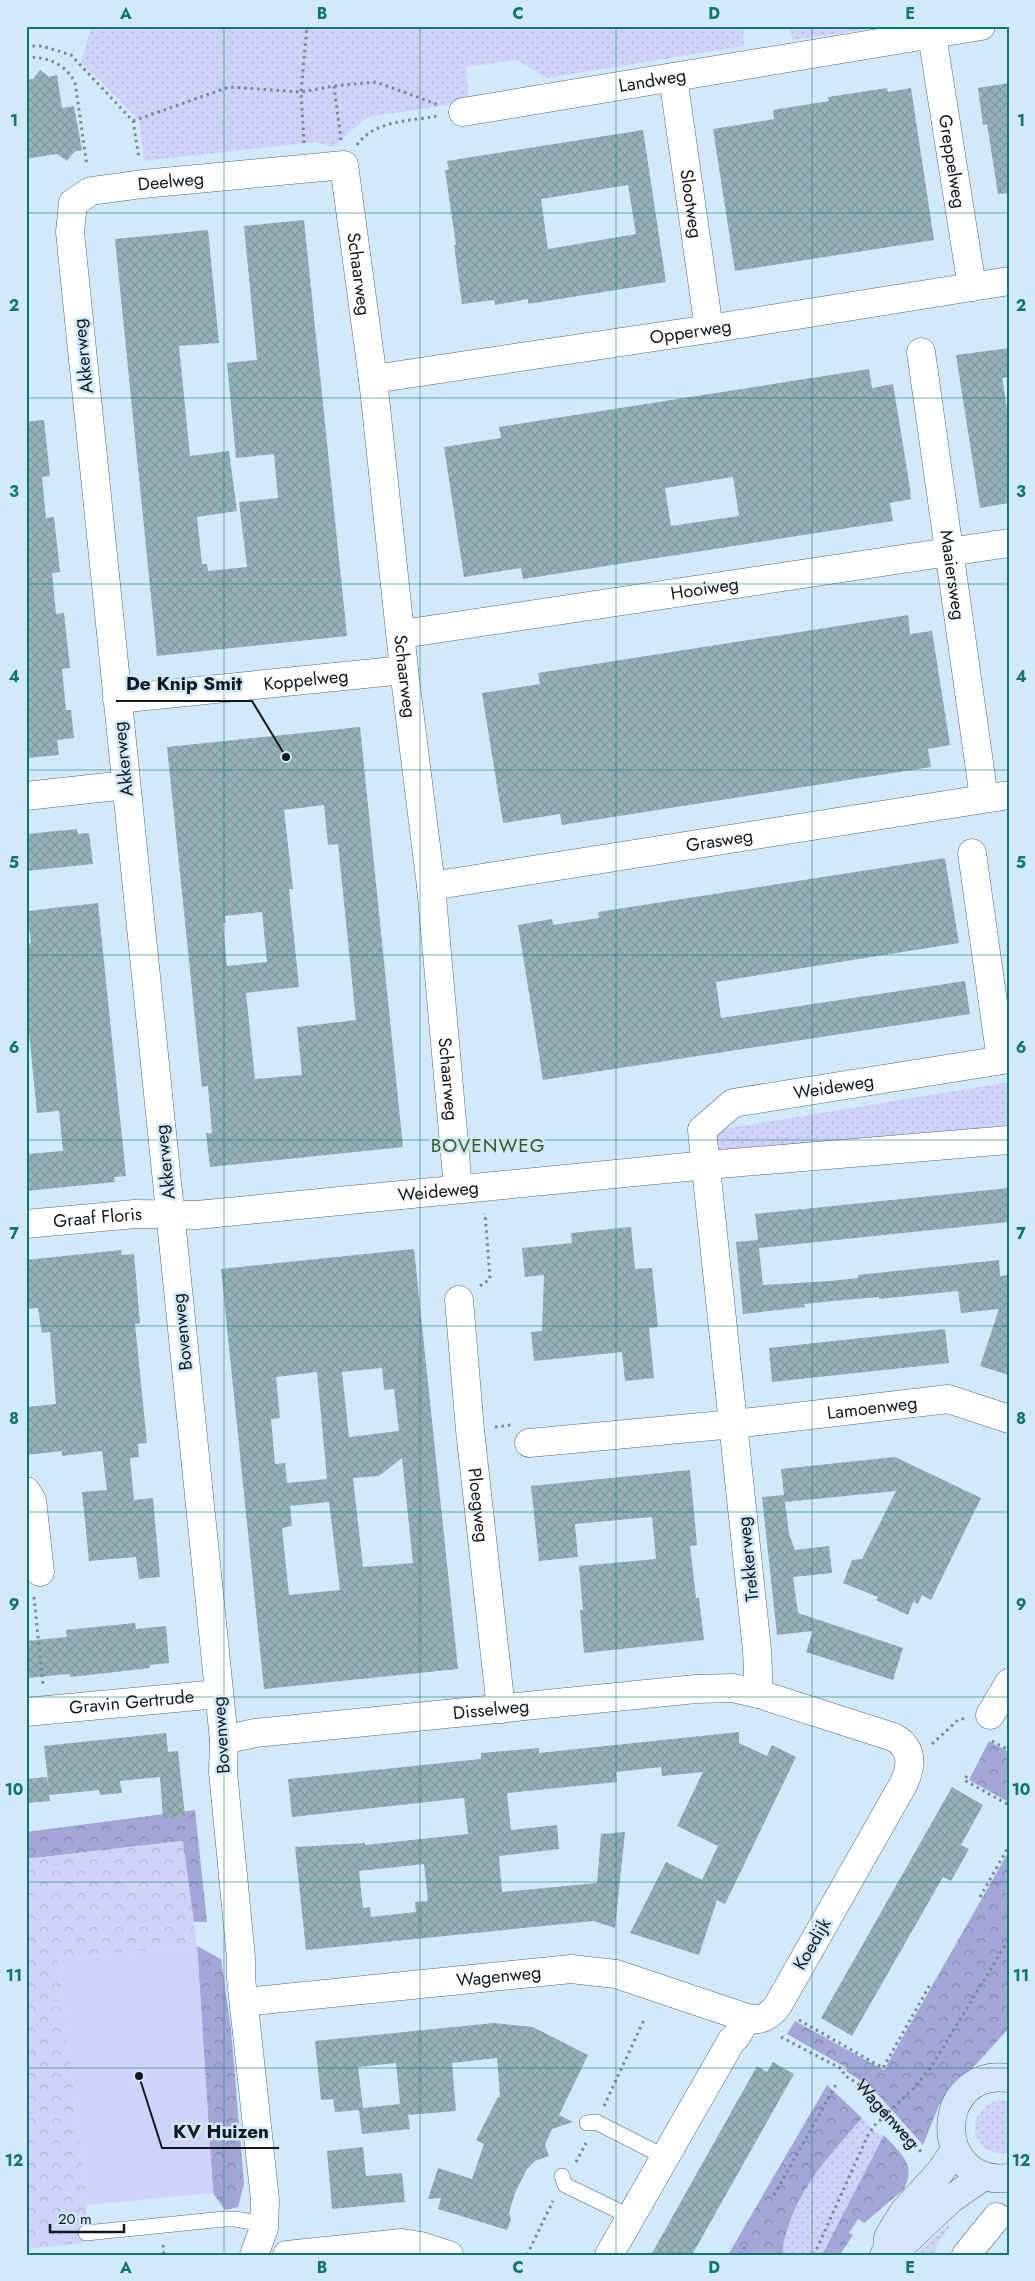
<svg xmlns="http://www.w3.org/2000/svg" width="1035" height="2281" font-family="Jost,sans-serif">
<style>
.grass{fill:url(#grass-dots)}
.forest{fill:url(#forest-crowns)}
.park{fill:url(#park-crowns)}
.garden{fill:#cfd3fa}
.building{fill:url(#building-cross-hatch);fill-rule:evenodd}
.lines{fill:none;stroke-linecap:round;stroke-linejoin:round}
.lane-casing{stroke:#546877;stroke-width:16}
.street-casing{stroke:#546877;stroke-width:29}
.secondary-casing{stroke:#546877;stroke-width:29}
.path{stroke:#798995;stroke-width:3;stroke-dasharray:2.5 4;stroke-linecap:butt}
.lane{stroke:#fff;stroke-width:15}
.street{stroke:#fff;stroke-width:28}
.secondary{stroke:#d5e5fe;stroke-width:28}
.grid{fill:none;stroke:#0f766e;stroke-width:1;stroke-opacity:0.55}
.labels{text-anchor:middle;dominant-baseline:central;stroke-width:5;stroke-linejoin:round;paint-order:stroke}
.street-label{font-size:18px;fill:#11191f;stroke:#d2e9fa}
.neighbourhood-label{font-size:19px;letter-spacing:1px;fill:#325c21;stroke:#d2e9fa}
.leader{fill:none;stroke:#11191f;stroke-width:2}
.callout-dot{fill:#11191f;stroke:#d2e9fa;stroke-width:2}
.callout-label{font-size:19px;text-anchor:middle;font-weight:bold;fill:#11191f;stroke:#d2e9fa;stroke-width:5;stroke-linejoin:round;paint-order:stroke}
.neatline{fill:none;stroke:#0f766e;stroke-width:2}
.grid-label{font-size:16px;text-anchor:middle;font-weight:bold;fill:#0f766e}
</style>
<defs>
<pattern id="grass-dots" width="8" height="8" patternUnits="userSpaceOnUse" patternTransform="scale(1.25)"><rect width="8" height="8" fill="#cfd3fa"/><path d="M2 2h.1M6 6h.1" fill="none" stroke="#b1b5d6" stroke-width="1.8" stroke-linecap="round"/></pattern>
<pattern id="forest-crowns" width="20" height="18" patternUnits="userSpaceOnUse" patternTransform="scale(1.25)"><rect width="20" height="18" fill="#a2a7d8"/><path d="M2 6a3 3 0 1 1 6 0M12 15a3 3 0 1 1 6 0" fill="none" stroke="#8387af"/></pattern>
<pattern id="park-crowns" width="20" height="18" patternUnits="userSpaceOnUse" patternTransform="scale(1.25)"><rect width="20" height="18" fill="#cfd3fa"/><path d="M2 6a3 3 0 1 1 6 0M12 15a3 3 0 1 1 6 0" fill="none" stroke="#b1b5d6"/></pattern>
<pattern id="building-cross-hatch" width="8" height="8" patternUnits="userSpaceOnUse" patternTransform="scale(1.25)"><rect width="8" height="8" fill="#95b2bb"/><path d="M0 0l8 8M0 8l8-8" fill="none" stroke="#7f98a0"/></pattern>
</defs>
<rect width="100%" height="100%" fill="#d2e9fa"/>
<path class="grass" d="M92 26H743L744 46 547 78 517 60 466 67 469 102 367 117 333 147 315 142 144 161 139 120 81 61Z
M790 26H891L792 40Z
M1009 1082V1134L719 1152 716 1137 724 1129Z
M998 2100 1009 2101V2153C971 2158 961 2112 998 2100Z
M862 2118 872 2130 884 2135 822 2255H782C789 2197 826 2160 862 2118Z
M948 2225 950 2227 936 2246 937 2255H915Z"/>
<path class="forest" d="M989 1741 1009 1752V1802L969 1780Z
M195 1810 207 1922H194L182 1841 26 1859V1832Z
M1009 1851V2028L939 2105 923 2145 864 2079 861 2081 846 2071 847 2068 787 2034 795 2021 884 2070Z
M197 1946 221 1959 231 2029 244 2184 238 2207 225 2210 213 2193Z
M827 2085 862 2118C826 2160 789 2197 782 2255H728Z
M884 2135C900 2153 918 2165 903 2190L864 2223 858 2219 849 2233 853 2235 840 2255H822Z"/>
<path class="park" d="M183 1841 197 1946 58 1959 87 2205 83 2243 26 2249V1859Z"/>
<path class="garden" d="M197 1946 213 2193 87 2205 58 1959Z"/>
<path class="building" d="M40 70 49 77 57 75 62 108 74 106 82 150 74 152 67 161 57 154 26 159V80L33 79Z
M1009 83V193L998 194 987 124 983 125 978 88Z
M887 88 888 92 911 88 934 240 735 271 713 129 774 119 773 110 829 101 828 97Z
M643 130 666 282 528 304V299L495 305 494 300 462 304 454 245H456L445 170H449L447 161ZM628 185 636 234 548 249 541 199Z
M304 220 347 636 157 656 115 239 208 230 219 343 179 346 190 456 229 451 237 511 197 517 202 564H207L208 571 247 567 239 502 278 498 274 454 236 458 227 363 257 360 244 226Z
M1009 348V377L1002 378 1009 421V503L980 508 956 355Z
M869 369 872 388 893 384 910 488 911 499 890 503 893 521 523 579 521 568 464 577 444 447 501 438 499 427ZM733 477 739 516 671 526 665 488Z
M44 420 50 476 42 477 46 518 54 517 60 572 52 573 56 614 64 613 70 668 62 669 66 710H71L74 738 57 740 59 755 26 758V422Z
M908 615 910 634 932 631 950 745 928 749 931 767 562 825 560 814 503 823 482 693 540 684 538 673Z
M360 727 403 1147 210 1167 206 1133H212L208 1086 202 1087 167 747ZM324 805 328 845 338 844 356 1020 297 1027 302 1075 255 1079 246 993 299 987 289 889H293L284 810ZM262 912 267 962 227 966 223 923H226L225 916Z
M77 829 78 834 89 833 93 864 26 871V834Z
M945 858 959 943 716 982 721 1018 965 981 970 1014 543 1080 518 925 552 919 553 925 599 918 598 912Z
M98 903 126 1176 114 1177 115 1182 26 1191V1154L63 1151 59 1111 37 1113 26 1003V944L31 943 27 911Z
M1009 1188V1222L759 1248 763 1285 830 1281 858 1278V1275L999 1260 1000 1276 1009 1275V1375L980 1366 999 1309 961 1313 958 1291 879 1299V1297L833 1301 804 1304 805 1307 743 1314 736 1242 758 1240 755 1214Z
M631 1227 635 1269 652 1268 658 1327 649 1328 654 1378 625 1381 622 1352 534 1361 531 1332 542 1331 544 1275 525 1277 522 1248 572 1243 571 1233Z
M414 1249 458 1669 264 1689 221 1269ZM382 1368 384 1390 394 1389 399 1431 349 1437 342 1372ZM317 1372 327 1479 287 1483 285 1463 275 1464 273 1441 271 1419 280 1418 276 1377ZM402 1458 413 1563 363 1567 353 1478 379 1476ZM329 1502 340 1590 289 1595 282 1528 292 1526 290 1506Z
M121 1250 122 1255 134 1254 140 1323 135 1324 147 1443 138 1444 139 1457 130 1458 134 1500 153 1498 160 1577 139 1579 136 1557 89 1561 82 1492 107 1490 102 1451 62 1456V1451L26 1455V1407L56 1404 50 1332 42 1333 38 1308 26 1309V1260Z
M945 1329 949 1363 772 1382 769 1348Z
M895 1457 981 1498 931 1600 922 1595 918 1604 913 1602 908 1615 876 1600 878 1597 843 1583 852 1560 862 1559 896 1491 785 1502 789 1534 795 1550 829 1546 832 1573 793 1577 798 1613 903 1648 893 1680 806 1652 813 1631 777 1635 762 1497 784 1495 781 1469Z
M690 1470 697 1545 690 1546 696 1598H699L704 1640 584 1653 580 1610H583L579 1566 656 1559 652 1517 575 1524 578 1557 539 1561 531 1486Z
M135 1623 136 1629 166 1626 169 1663 150 1665V1668L80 1676 70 1677 69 1674 26 1678V1641L67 1637 66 1630Z
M739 1732V1743L767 1756 772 1745 796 1757 725 1904 717 1900 699 1955 630 1933 666 1862 702 1880 718 1846 677 1826 703 1772 662 1776 661 1767 616 1772 617 1782 507 1793 511 1830 557 1825 559 1849 499 1856 502 1892 597 1883 601 1834 625 1832 615 1928 593 1921 306 1950 295 1847 365 1843V1845L468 1834 464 1798 292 1817 288 1779 481 1759V1753L539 1748V1753ZM424 1864 428 1901 415 1902 416 1912 371 1917 370 1907 363 1908 359 1871Z
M166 1733 168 1752 178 1751 185 1816 163 1818 160 1777 120 1781 122 1793 100 1795 99 1790 49 1795 50 1801 28 1803 26 1779 47 1777 49 1789 44 1746Z
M952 1787 983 1805 961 1845 969 1849 951 1881 943 1877 852 2036 821 2018Z
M494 2023 533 2027 588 2055 559 2115 573 2122 552 2129 545 2145 549 2156 535 2161 527 2169 515 2193 509 2213 511 2219 507 2230 438 2209 441 2198 428 2199 438 2168 472 2179 484 2144 476 2140 498 2097H500L497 2058 452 2063 456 2111 408 2115 410 2129 362 2134 359 2110 335 2112 333 2099 321 2100 315 2041ZM396 2063 400 2104 363 2108 358 2067Z
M773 2062 794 2074 692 2255H651L757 2066 767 2072Z
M363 2147 366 2176 402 2173 405 2202 332 2209 327 2151Z"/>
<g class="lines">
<defs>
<path id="lane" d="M587 2123 596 2122 665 2157
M562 2176 565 2185 631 2217
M86 2233 224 2219H235L264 2224"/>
<g id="street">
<path id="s2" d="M932 35 972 287"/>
<path id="s3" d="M673 77 709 329"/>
<path id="s4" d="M463 112 981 26"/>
<path id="s5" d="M921 352 984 798"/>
<path id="s6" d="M373 379 709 329 1009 281"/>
<path id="s7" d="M402 634 1009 543"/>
<path id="s8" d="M117 699 404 670"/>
<path d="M26 796 126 785"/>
<path d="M972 853 1001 1060"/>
<path id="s9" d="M431 886 1009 795"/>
<path id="s10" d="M26 1224 135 1214 197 1215 707 1165 1009 1140"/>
<path id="s11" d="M459 1300 470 1430 501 1709"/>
<path id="s12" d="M529 1443 734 1424 948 1399 1009 1419"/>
<path d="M26 1491 32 1500 40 1572"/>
<path id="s13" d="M759 1694 757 1650 702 1130 733 1103 1009 1059"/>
<path id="s14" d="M26 1712 218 1694"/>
<path d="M990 1715 1009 1683"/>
<path id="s15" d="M224 1740 255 1733 696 1689 733 1688 759 1694 893 1737C913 1747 912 1765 904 1783L778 2005C770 2016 761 2022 747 2018L736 2037 732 2040 609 2255"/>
<path id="s16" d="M244 2002 571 1969 616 1974 747 2018"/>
<path id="s17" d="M254 2255 264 2228 265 2200 241 1978V1958L223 1772 224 1740 70 232 73 203 91 191 143 184 344 165 373 379 404 670 431 886 458 1188"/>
<path d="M287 2255 402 2243 421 2246 449 2255"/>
<path d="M966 2255 997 2217"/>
</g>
<path id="secondary" d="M1009 2078C932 2068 932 2187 1009 2178
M888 2249 900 2247 951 2199 984 2176
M884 2255 888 2249V2237L904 2211 940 2172 955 2150"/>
</defs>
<use href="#lane" class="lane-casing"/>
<use href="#street" class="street-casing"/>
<use href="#secondary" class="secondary-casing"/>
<g class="path">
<path d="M26 46H42L71 55 133 121 139 158"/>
<path d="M26 57C48 57 64 63 75 82L87 166"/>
<path d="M334 86 341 140"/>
<path d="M133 121 229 87 301 92 334 86 376 82 439 105"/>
<path d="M304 143 301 92 307 26"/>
<path d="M357 145C374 120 411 121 438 116"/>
<path d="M480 1286 490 1279 485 1213"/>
<path d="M495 1427 511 1425"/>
<path d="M34 1597 43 1685"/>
<path d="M992 1741 1009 1750"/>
<path d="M932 1744 958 1720 966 1718"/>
<path d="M967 1776 964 1780 1009 1805"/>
<path d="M980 1897 1009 1846"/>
<path d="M799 2020 883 2068 931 1983"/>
<path id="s1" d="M781 2037 842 2069 844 2075 863 2087 922 2153"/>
<path d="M604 2106 644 2020"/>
<path d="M576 2162 586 2143"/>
<path d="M774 2195 837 2083"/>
<path d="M163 2245 164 2255"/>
<path d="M527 2255 553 2201"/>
<path d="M741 2255 746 2245"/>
<path d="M814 2255 868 2135 875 2125 915 2087 931 2067 1009 1939"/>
</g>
<use href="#lane" class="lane"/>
<use href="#street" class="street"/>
<use href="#secondary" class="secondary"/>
</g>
<path class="grid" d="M224 26V2255M420 26V2255M616 26V2255M812 26V2255M26 213H1009M26 398H1009M26 584H1009M26 770H1009M26 955H1009M26 1140H1009M26 1326H1009M26 1512H1009M26 1697H1009M26 1882H1009M26 2068H1009"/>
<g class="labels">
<g class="street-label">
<text stroke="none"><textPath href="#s4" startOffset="192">Landweg</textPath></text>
<text stroke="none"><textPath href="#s2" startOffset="128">Greppelweg</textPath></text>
<text stroke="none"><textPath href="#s17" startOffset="2166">Deelweg</textPath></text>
<text stroke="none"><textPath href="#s3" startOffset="128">Slootweg</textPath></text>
<text stroke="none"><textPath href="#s17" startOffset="2450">Schaarweg</textPath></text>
<text stroke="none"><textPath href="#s6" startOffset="321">Opperweg</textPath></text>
<text transform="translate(83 356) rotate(-96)">Akkerweg</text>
<text stroke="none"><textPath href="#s5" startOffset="225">Maaiersweg</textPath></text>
<text stroke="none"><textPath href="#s7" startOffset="306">Hooiweg</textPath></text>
<text stroke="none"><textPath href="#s17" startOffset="2855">Schaarweg</textPath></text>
<text stroke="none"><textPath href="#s8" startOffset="190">Koppelweg</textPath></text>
<text transform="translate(123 759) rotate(-96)">Akkerweg</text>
<text stroke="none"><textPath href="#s9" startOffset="292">Grasweg</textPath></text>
<text stroke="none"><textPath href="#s17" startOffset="3260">Schaarweg</textPath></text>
<text stroke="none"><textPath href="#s13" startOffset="710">Weideweg</textPath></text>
<text transform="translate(165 1162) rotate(-96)">Akkerweg</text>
<text stroke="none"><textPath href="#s10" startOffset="414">Weideweg</textPath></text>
<text stroke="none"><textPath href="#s10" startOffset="72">Graaf Floris</textPath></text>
<text transform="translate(182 1332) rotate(-96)">Bovenweg</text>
<text stroke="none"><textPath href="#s12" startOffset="345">Lamoenweg</textPath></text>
<text stroke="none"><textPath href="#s11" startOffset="206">Ploegweg</textPath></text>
<text transform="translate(748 1559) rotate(-96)">Trekkerweg</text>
<text stroke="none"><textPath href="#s14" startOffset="106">Gravin Gertrude</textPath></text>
<text stroke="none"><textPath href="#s15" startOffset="269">Disselweg</textPath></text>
<text transform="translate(221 1735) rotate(-94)">Bovenweg</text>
<text transform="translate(812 1944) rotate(-60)">Koedijk</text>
<text stroke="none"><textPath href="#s16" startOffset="256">Wagenweg</textPath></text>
<text stroke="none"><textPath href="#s1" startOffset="134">Wagenweg</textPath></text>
</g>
<g class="neighbourhood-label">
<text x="488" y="1145">BOVENWEG</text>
</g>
</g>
<path class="leader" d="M286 757L252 701H116M139 2076L162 2148H279"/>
<g class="callout-dot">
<circle cx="286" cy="757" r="5"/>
<circle cx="139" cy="2076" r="5"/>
</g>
<g class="callout-label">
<text x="184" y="690">De Knip Smit</text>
<text x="221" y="2138">KV Huizen</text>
</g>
<rect width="1035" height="2281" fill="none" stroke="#d2e9fa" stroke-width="55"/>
<path d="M50 2224v8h74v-8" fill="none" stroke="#11191f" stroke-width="2.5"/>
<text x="58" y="2224" font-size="15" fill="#11191f" stroke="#d2e9fa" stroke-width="4" paint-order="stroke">20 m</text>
<rect x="28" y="28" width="980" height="2226" class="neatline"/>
<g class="grid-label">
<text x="126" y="19">A</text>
<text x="322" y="19">B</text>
<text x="518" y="19">C</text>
<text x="714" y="19">D</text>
<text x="910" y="19">E</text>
<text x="14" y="126">1</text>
<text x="1021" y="126">1</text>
<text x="14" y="311">2</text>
<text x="1021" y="311">2</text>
<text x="14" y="497">3</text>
<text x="1021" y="497">3</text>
<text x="14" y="682">4</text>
<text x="1021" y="682">4</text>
<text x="14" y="868">5</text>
<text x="1021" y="868">5</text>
<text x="14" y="1053">6</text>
<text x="1021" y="1053">6</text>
<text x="14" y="1239">7</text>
<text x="1021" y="1239">7</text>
<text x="14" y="1424">8</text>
<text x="1021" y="1424">8</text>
<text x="14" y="1610">9</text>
<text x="1021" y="1610">9</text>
<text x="14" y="1795">10</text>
<text x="1021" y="1795">10</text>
<text x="14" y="1981">11</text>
<text x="1021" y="1981">11</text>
<text x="14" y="2166">12</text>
<text x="1021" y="2166">12</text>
<text x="126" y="2273">A</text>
<text x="322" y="2273">B</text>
<text x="518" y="2273">C</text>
<text x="714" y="2273">D</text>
<text x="910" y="2273">E</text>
</g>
</svg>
